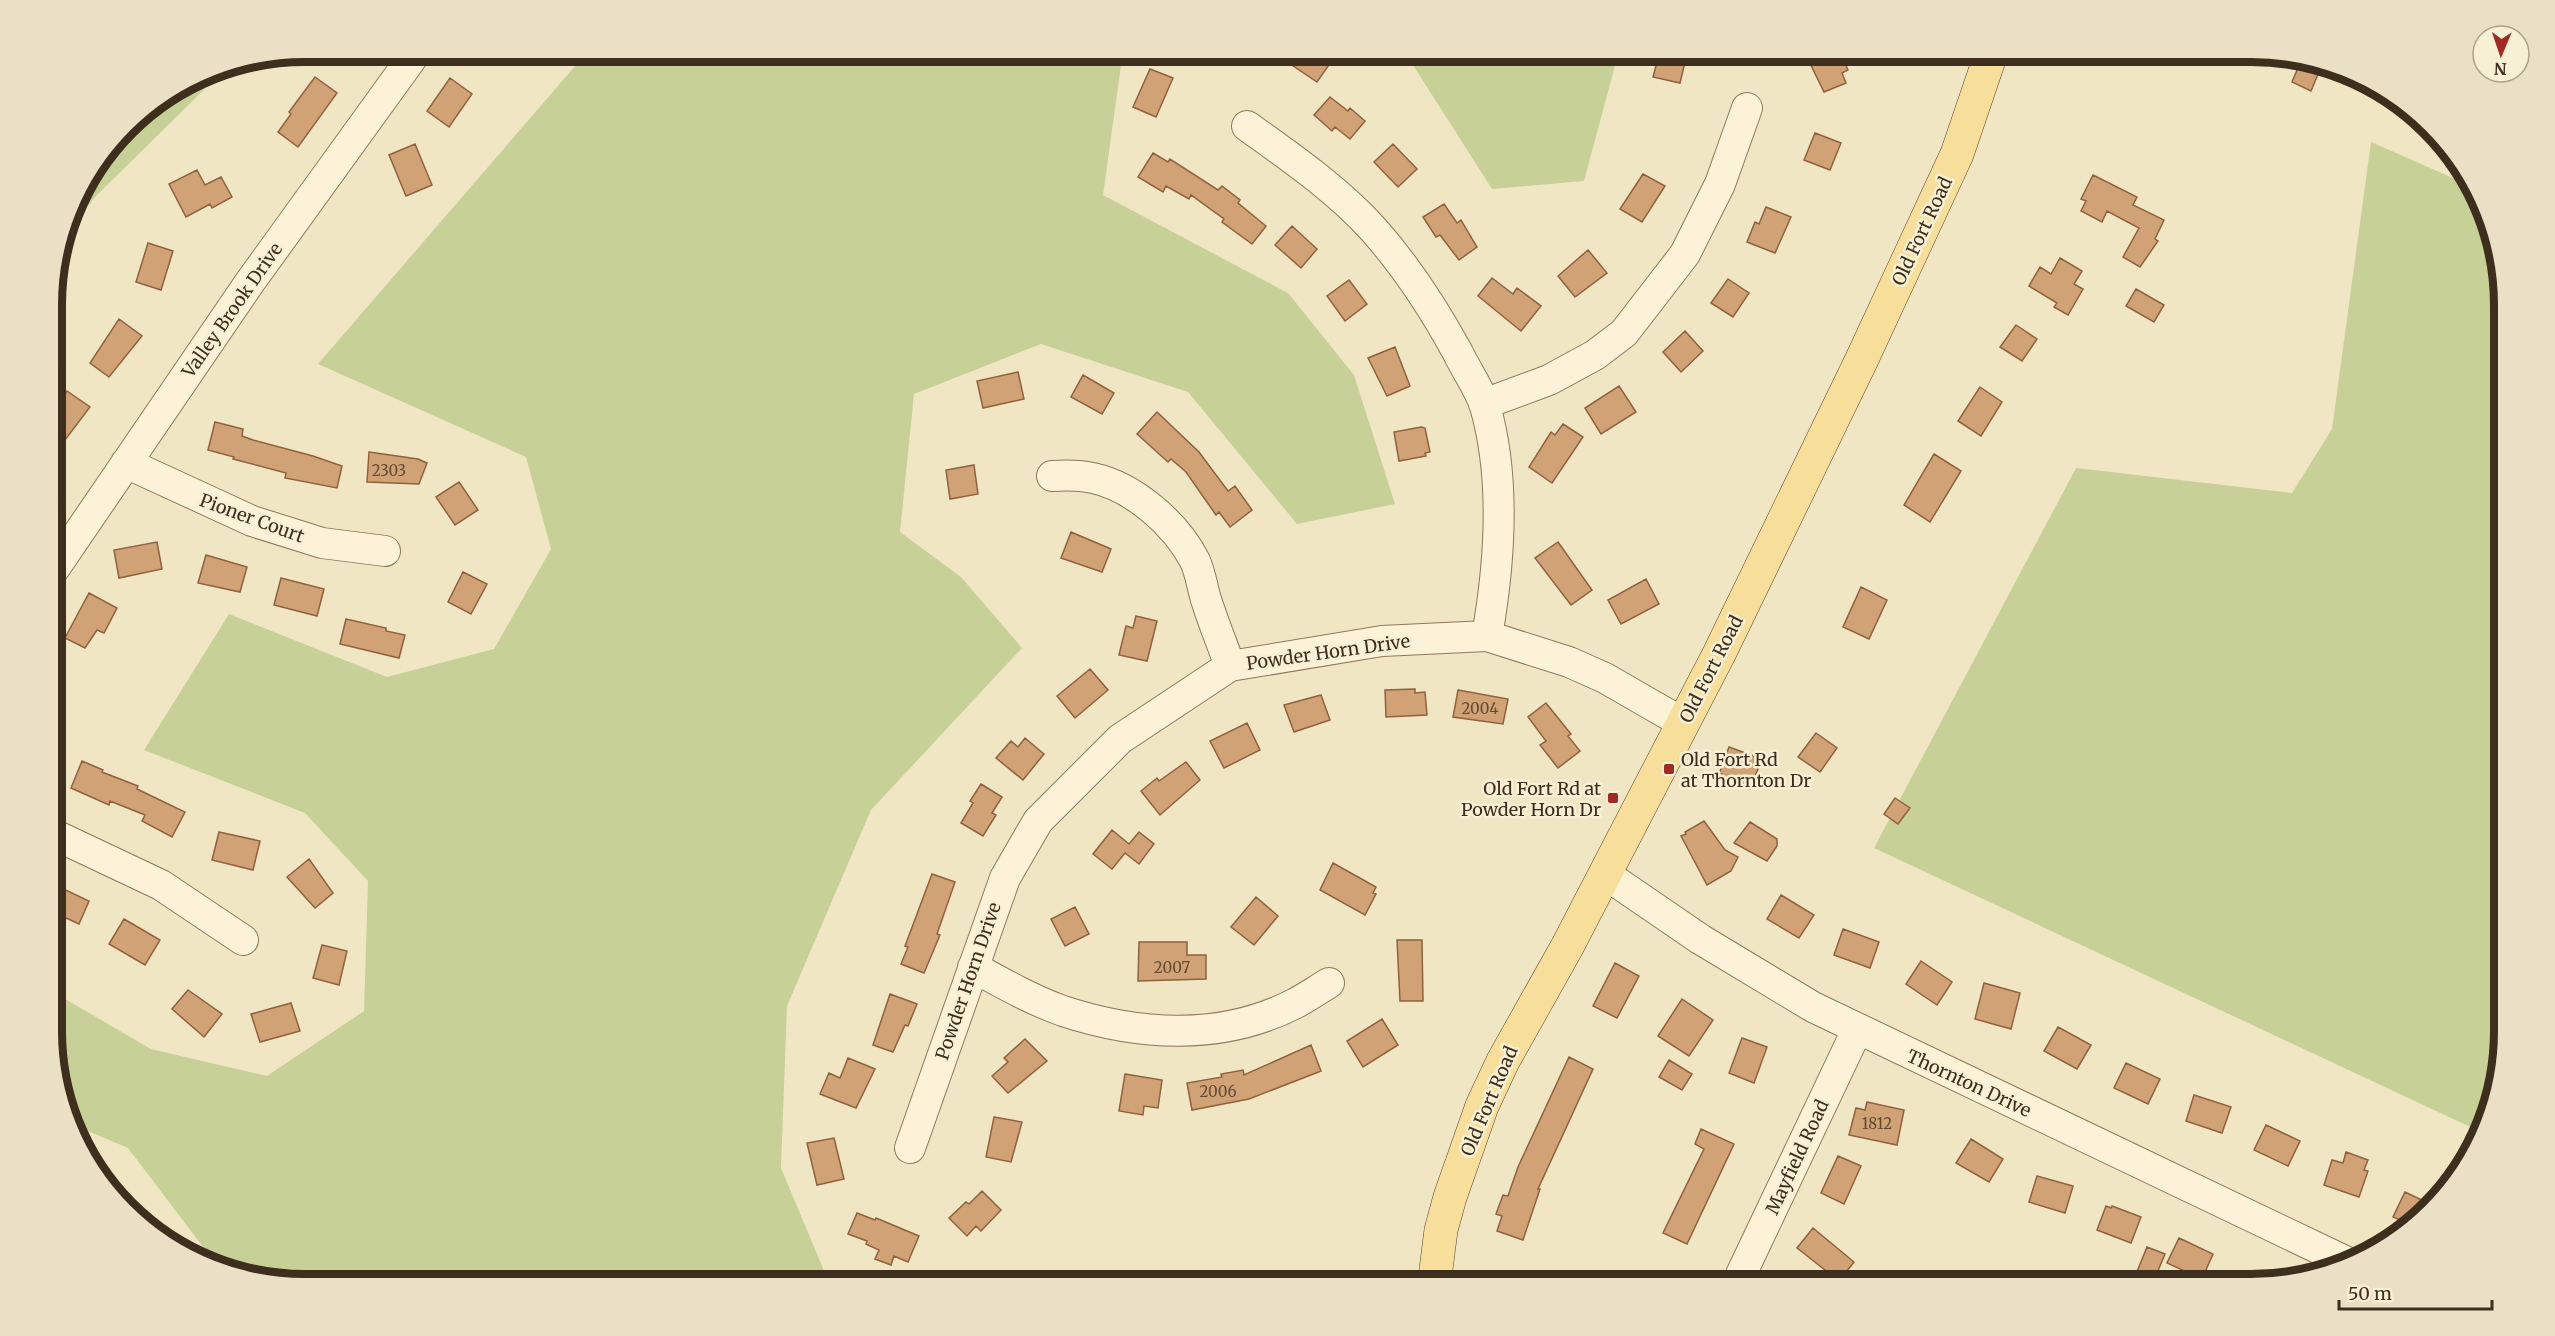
<svg xmlns="http://www.w3.org/2000/svg" width="2555" height="1336" font-family="Merriweather,serif">
<style>
.green{fill:#c7d197}
.building{fill:#d2a277;stroke:#8f613d;stroke-width:1.5}
.lines{fill:none;stroke-linecap:round;stroke-linejoin:round}
.minor-casing{stroke:#8e7859;stroke-width:32}
.major-casing{stroke:#5b452d;stroke-width:34}
.minor{stroke:#fbf2d8;stroke-width:30}
.major{stroke:#f7de9a;stroke-width:33}
.poi-dot{fill:#a12a24;stroke:#f8f0d4;stroke-width:2}
.labels{text-anchor:middle;dominant-baseline:central;stroke-width:5;stroke-linejoin:round;paint-order:stroke}
.number-label{font-size:15px;fill:#624b34}
.street-label{font-size:18px;fill:#3d2e1e;stroke:#f8f0d4}
.poi-label{font-size:18px;fill:#3d2e1e;stroke:#f8f0d4;text-anchor:start}
.rim{fill:none;stroke:#3d2e1e;stroke-width:8}
</style>
<rect width="100%" height="100%" fill="#f1e6c4"/>
<path class="green" d="M588 51H1123L1103 195 1288 293 1354 375 1395 504 1297 524 1188 392 1041 344 914 394 900 532 961 577 1022 648 871 810 787 1006 781 1168 830 1285H304L216 1264 128 1148 76 1126 53 1065V992L151 1049 267 1076 364 1011 368 881 305 813 144 750 229 614 387 677 494 649 551 549 526 457 318 364Z
M1404 51H1619L1584 181 1492 189Z
M228 66 95 197 65 236 77 192 137 114 208 70Z
M2371 142 2469 185 2502 271 2504 1032 2481 1132 1874 848 2076 468 2292 493 2332 429Z"/>
<path class="building" d="M1271 51H1320L1333 59 1317 82Z
M1660 51 1687 54 1680 83 1653 77Z
M1804 51H1855L1842 57 1848 70 1842 73 1846 83 1824 92Z
M2300 63 2321 67 2311 91 2292 82Z
M1150 69 1173 78 1156 117 1133 107Z
M315 77 337 93 298 147 278 132 291 114 289 112Z
M450 78 472 94 449 127 427 111Z
M1330 97 1348 111 1350 108 1365 121 1350 139 1335 127 1332 131 1314 115Z
M1815 133 1841 143 1830 170 1804 160Z
M415 144 432 185 406 196 389 155Z
M1393 144 1417 169 1398 187 1374 162Z
M1153 153 1168 162 1170 159 1218 190 1222 186 1240 200 1238 203 1266 226 1252 244 1222 222 1224 219 1191 195 1189 199 1166 186 1163 192 1138 177Z
M197 170 205 185 221 177 232 197 212 208 210 204 186 217 169 184Z
M1643 174 1665 186 1642 222 1620 209Z
M2093 175 2137 197 2133 205 2164 220 2155 239 2158 241 2140 267 2123 257 2139 228 2107 211 2102 222 2081 211 2086 201 2081 199Z
M1444 204 1457 223 1461 220 1477 247 1459 260 1440 235 1436 237 1423 217Z
M1766 207 1791 217 1775 253 1747 242 1755 222 1759 224Z
M1292 226 1317 249 1301 268 1275 245Z
M148 243 173 251 161 290 136 282Z
M1588 250 1607 273 1575 297 1558 276Z
M2060 258 2082 271 2074 284 2083 289 2068 315 2054 307 2057 303 2029 286 2040 267 2051 274Z
M1492 278 1513 294 1517 288 1541 306 1521 331 1478 296Z
M1728 279 1749 293 1733 317 1711 303Z
M1349 280 1367 304 1345 321 1327 296Z
M2136 289 2164 305 2154 322 2126 306Z
M119 319 142 336 109 377 90 363Z
M2016 325 2037 339 2022 361 2000 347Z
M1685 331 1703 351 1681 372 1663 352Z
M1395 347 1410 386 1387 396 1368 358Z
M1018 372 1024 399 983 408 977 381Z
M1083 375 1114 393 1102 414 1071 397Z
M1619 386 1636 412 1601 434 1585 408Z
M1980 387 2002 402 1981 436 1958 421Z
M67 391 90 407 65 440 52 431V412Z
M1157 412 1199 452 1228 491 1235 486 1252 510 1230 527 1219 512 1216 515 1186 472 1171 459 1168 462 1137 434Z
M215 422 243 429 242 436 253 440 313 456 342 466 337 488 285 478 286 473 233 459 234 457 208 450Z
M1563 424 1583 437 1552 483 1529 467 1551 432 1555 435Z
M1421 427 1425 428 1430 452 1425 453 1426 456 1399 461 1394 432Z
M369 452 418 459 427 463 419 484 367 482Z
M1934 454 1961 471 1930 522 1904 505Z
M974 465 978 494 950 499 946 470Z
M459 482 478 510 455 525 436 497Z
M1071 532 1111 549 1102 572 1061 558Z
M157 542 162 569 119 578 114 550Z
M1558 542 1592 590 1571 605 1535 558Z
M206 555 247 567 240 592 198 583Z
M463 572 487 584 471 614 448 602Z
M281 578 324 589 317 616 274 605Z
M1646 579 1659 604 1621 624 1608 600Z
M1861 587 1887 600 1869 639 1843 627Z
M89 593 117 608 104 633 97 630 85 648 65 638Z
M1136 616 1157 621 1147 661 1119 655 1126 626 1133 628Z
M346 619 386 628V631L405 635 399 658 340 644Z
M1090 669 1108 690 1075 718 1057 696Z
M1415 689V693L1425 692 1427 715 1386 717 1385 690Z
M1458 690 1508 699 1503 724 1453 717Z
M1321 695 1330 720 1294 732 1284 705Z
M1546 703 1571 734 1568 736 1580 751 1558 768 1540 745 1546 741 1528 717Z
M1247 723 1260 750 1224 768 1210 741Z
M1816 733 1837 748 1820 772 1798 757Z
M1025 738 1044 754 1023 780 996 758 1011 741 1018 747Z
M1729 747 1762 759 1750 789 1720 778 1722 774H1719Z
M82 761 103 770 102 772 138 786 137 789 185 812 172 837 142 821 145 815 110 801 109 805 71 788Z
M1186 762 1200 780 1160 815 1141 791 1157 778 1159 781Z
M981 784 1002 797 992 813 996 815 983 836 961 823 973 803 970 801Z
M1895 798 1910 808 1898 824 1884 814Z
M1704 821 1725 850 1738 857 1731 871 1707 885 1681 836 1686 834 1685 832Z
M1750 822 1777 839V846L1767 861 1734 843Z
M1112 830 1129 844 1139 832 1154 844 1139 864 1125 853 1112 869 1093 854Z
M219 832 260 841 253 870 212 860Z
M309 859 333 893 315 908 287 877Z
M1333 863 1376 887 1373 893 1376 894 1365 915 1320 890Z
M932 874 955 882 937 934 940 935 924 973 901 964 908 947 905 946Z
M53 884 89 901 79 924 53 912Z
M1781 895 1814 915 1799 938 1767 919Z
M1256 897 1278 916 1254 945 1231 927Z
M1075 907 1089 934 1065 946 1051 919Z
M124 919 160 940 145 965 109 944Z
M1843 929 1879 942 1870 968 1834 955Z
M1397 940H1422L1423 1001H1400Z
M1139 942H1187V955H1206V979L1138 981Z
M322 945 347 951 339 985 313 978Z
M1921 961 1952 982 1937 1005 1906 984Z
M1615 963 1639 976 1617 1018 1593 1006Z
M1984 983 2020 993 2011 1029 1975 1019Z
M188 990 222 1014 204 1037 172 1009Z
M890 994 917 1004 908 1026 905 1025 893 1052 873 1045Z
M1682 999 1713 1020 1689 1056 1658 1036Z
M291 1003 300 1031 260 1042 251 1014Z
M1382 1019 1398 1045 1363 1067 1347 1041Z
M2058 1027 2091 1045 2077 1069 2044 1051Z
M1742 1038 1767 1047 1754 1083 1729 1073Z
M1025 1039 1047 1061 1008 1093 992 1076 1008 1062 1004 1058Z
M1311 1045 1321 1071 1249 1099 1192 1110 1187 1083 1222 1077 1221 1074 1243 1070 1244 1075Z
M1569 1057 1593 1069 1538 1189H1540L1523 1240 1497 1231 1502 1216 1496 1214 1503 1195 1508 1196 1518 1167Z
M848 1058 875 1069 856 1108 820 1094 829 1073 840 1078Z
M1669 1060 1692 1074 1682 1090 1659 1077Z
M2126 1063 2160 1079 2148 1104 2114 1088Z
M1125 1074 1162 1080 1158 1108 1144 1106 1143 1115 1119 1111Z
M2194 1095 2231 1107 2222 1133 2186 1121Z
M1867 1102 1904 1110 1897 1145 1849 1135 1856 1108 1865 1110Z
M994 1117 1022 1122 1011 1162 986 1157Z
M2266 1125 2300 1141 2288 1166 2254 1150Z
M1701 1129 1734 1144 1687 1244 1663 1233 1704 1149 1695 1144Z
M834 1138 844 1179 817 1185 807 1143Z
M1971 1139 2003 1159 1989 1182 1956 1163Z
M2346 1152 2368 1160 2364 1170 2368 1171 2359 1197 2324 1185 2332 1160 2343 1163Z
M1838 1156 1861 1166 1844 1204 1821 1193Z
M2037 1176 2073 1186 2065 1213 2029 1202Z
M982 1191 1001 1210 981 1231 976 1226 967 1236 949 1218 966 1202 969 1204Z
M2405 1192 2434 1206 2411 1225 2393 1217Z
M2106 1206 2111 1208 2112 1206 2141 1217 2131 1243 2097 1230Z
M857 1213 875 1220 876 1218 919 1236 908 1262 894 1256 891 1265 875 1259 879 1250 866 1244 867 1241 848 1234Z
M1813 1228 1854 1262 1839 1281 1797 1248Z
M2179 1238 2213 1254 2202 1279 2167 1263Z
M2147 1247 2165 1254 2152 1285 2134 1279Z"/>
<g class="lines">
<defs>
<path id="minor" d="M1247 126C1290 157 1337 189 1373 229 1407 267 1434 309 1458 353 1466 370 1479 388 1485 406 1506 479 1500 562 1487 636
M1484 404 1549 380 1595 355 1624 333 1685 254 1720 184 1747 108
M126 463 252 521 322 543 385 551
M1052 476C1066 475 1080 475 1093 478 1134 487 1176 524 1195 561 1200 572 1202 585 1205 596 1212 620 1222 643 1230 666
M52 572 250 282 417 51
M53 834 161 885 243 940
M1605 874 1700 939 1813 1007 2349 1263
M973 967C1002 983 1032 1000 1063 1011 1139 1036 1221 1041 1294 1004 1306 998 1317 990 1329 983
M910 1148 1005 878 1038 821 1120 739 1230 666 1382 641 1487 636 1569 662 1605 678 1683 723
M1736 1285 1857 1030"/>
<path id="major" d="M1434 1285 1441 1230 1450 1197 1482 1106 1503 1061 1567 947 1719 654 1862 359 1957 154 1992 51"/>
</defs>
<use href="#minor" class="minor-casing"/>
<use href="#major" class="major-casing"/>
<use href="#minor" class="minor"/>
<use href="#major" class="major"/>
</g>
<g class="poi-dot">
<rect x="1663" y="763" width="12" height="12" rx="3"/>
<rect x="1607" y="792" width="12" height="12" rx="3"/>
</g>
<g class="labels">
<g class="number-label">
<text x="389" y="470">2303</text>
<text x="1480" y="708">2004</text>
<text x="1172" y="967">2007</text>
<text x="1218" y="1091">2006</text>
<text x="1877" y="1123">1812</text>
</g>
<g class="street-label">
<text transform="translate(1922 231) rotate(-65)">Old Fort Road</text>
<text transform="translate(232 310) rotate(-55)">Valley Brook Drive</text>
<text transform="translate(252 518) rotate(20)">Pioner Court</text>
<text transform="translate(1328 652) rotate(-8)">Powder Horn Drive</text>
<text transform="translate(1711 669) rotate(-63)">Old Fort Road</text>
<text transform="translate(968 981) rotate(-71)">Powder Horn Drive</text>
<text transform="translate(1969 1083) rotate(25)">Thornton Drive</text>
<text transform="translate(1489 1101) rotate(-67)">Old Fort Road</text>
<text transform="translate(1797 1157) rotate(-65)">Mayfield Road</text>
</g>
<g class="poi-label">
<text x="1681" y="759">Old Fort Rd<tspan x="1681" dy="21">at Thornton Dr</tspan></text>
<text x="1601" y="788" text-anchor="end">Old Fort Rd at<tspan x="1601" dy="21">Powder Horn Dr</tspan></text>
</g>
</g>
<path d="M0 0H2555V1336H0ZM305 62H2251A243 243 0 0 1 2494 305V1031A243 243 0 0 1 2251 1274H305A243 243 0 0 1 62 1031V305A243 243 0 0 1 305 62Z" fill="#e9e0c5" fill-rule="evenodd"/>
<path class="rim" d="M305 62H2251A243 243 0 0 1 2494 305V1031A243 243 0 0 1 2251 1274H305A243 243 0 0 1 62 1031V305A243 243 0 0 1 305 62Z"/>
<g transform="translate(2501 54) rotate(182)"><circle r="28" fill="#f8f0d4" stroke="#ada28b" stroke-width="1.5"/>
<path d="M0-4.5L10 22L0 15L-10 22Z" fill="#a12a24"/>
<text y="-9" font-size="16" font-weight="bold" text-anchor="middle" fill="#3d2e1e">N</text>
</g>
<path d="M2339 1300v9h153v-9" fill="none" stroke="#3d2e1e" stroke-width="3"/>
<text x="2348" y="1300" font-size="18" fill="#3d2e1e" stroke="#f8f0d4" stroke-width="4.5" paint-order="stroke">50 m</text>
</svg>
